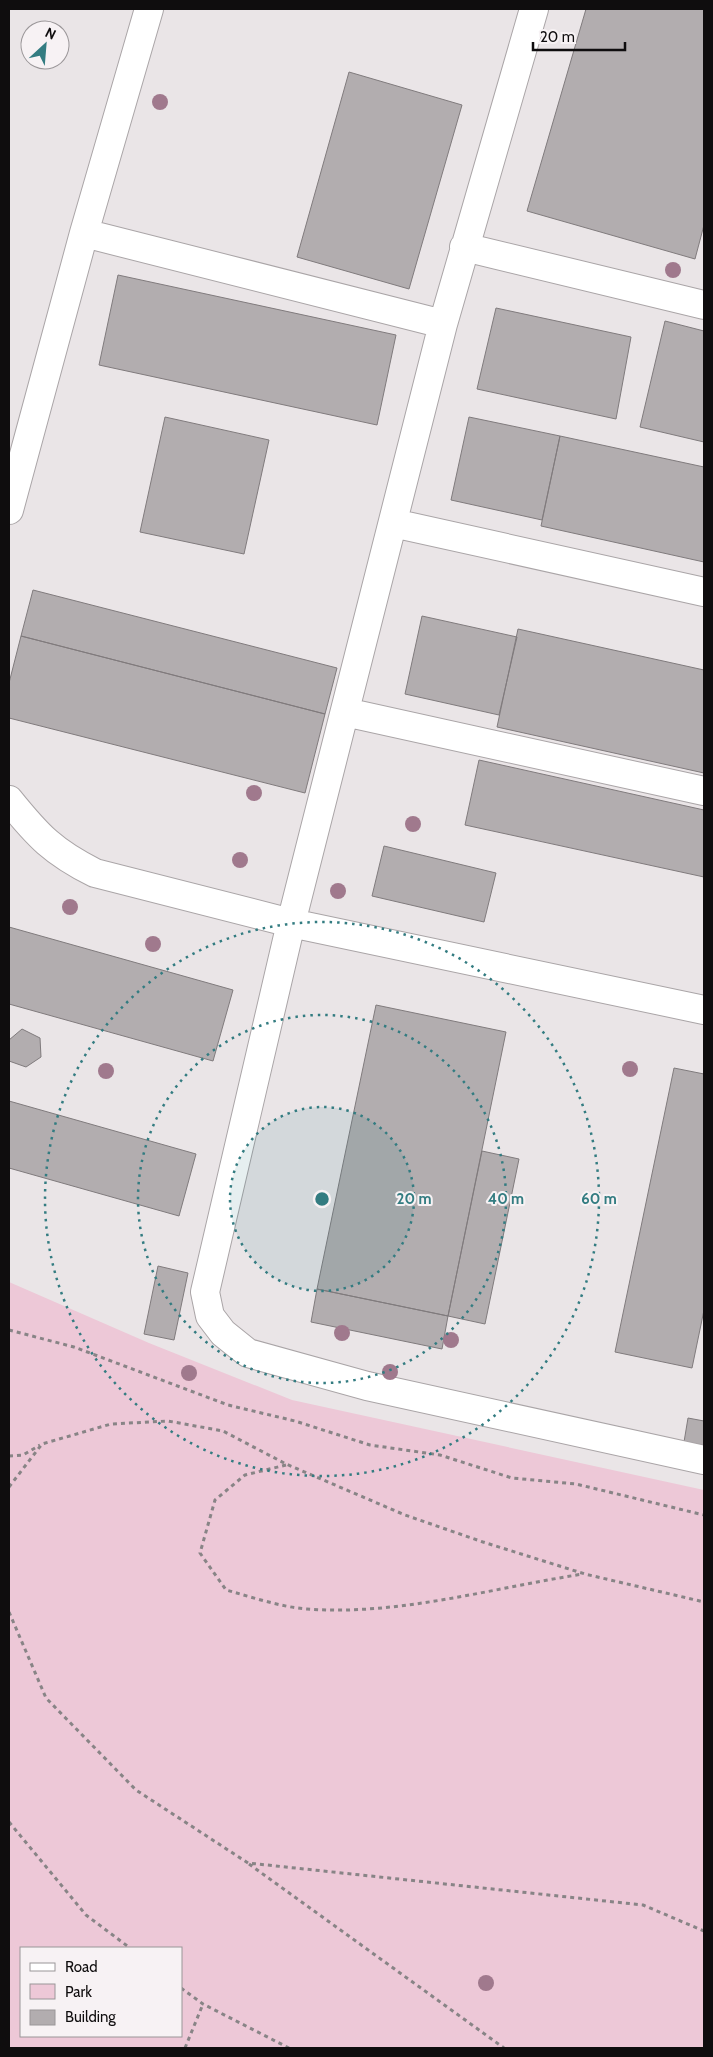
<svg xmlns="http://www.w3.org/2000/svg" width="713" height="2057" font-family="Cabin,sans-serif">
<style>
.green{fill:#edc8d7;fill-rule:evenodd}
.building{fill:#b2adaf;stroke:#807b7d}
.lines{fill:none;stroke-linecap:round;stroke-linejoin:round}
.minor-casing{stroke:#aaa5a7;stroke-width:30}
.path{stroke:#888486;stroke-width:3;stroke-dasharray:4 4;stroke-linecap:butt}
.minor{stroke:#fff;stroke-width:28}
.tree{fill:#a0798d}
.ring{fill:none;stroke:#337c81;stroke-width:2.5;stroke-dasharray:2.5 5}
.centre{fill:#337c81;stroke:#f7f2f4;stroke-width:2.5}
.ring-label{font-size:15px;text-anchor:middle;font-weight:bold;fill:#337c81;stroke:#f7f2f4;stroke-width:4;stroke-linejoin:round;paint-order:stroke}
</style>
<rect width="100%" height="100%" fill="#eae5e7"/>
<path class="green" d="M9 1282 149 1343 292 1400 704 1490V2048H9ZM21 1948H181V2036H21Z"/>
<path class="building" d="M586 9H704V225L695 259 527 211Z
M349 72 462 105 409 289 297 257Z
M118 275 396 335 377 425 99 365Z
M496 308 631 337 616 419 477 389Z
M665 321 704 331V442L640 427Z
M165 417 269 440 244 554 140 532Z
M469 417 560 436 542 520 451 500Z
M560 436 704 467V562L541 526Z
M33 590 337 668 325 714 21 636Z
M422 616 517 637 499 715 405 694Z
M518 629 704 670V773L497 727Z
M21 636 325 714 305 793 9 718V683Z
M479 760 704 810V877L465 825Z
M384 846 496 873 484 922 372 896Z
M9 927 233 990 213 1061 9 1004Z
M376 1005 506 1032 448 1316 317 1289Z
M22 1029 40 1038 41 1057 26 1067 9 1061V1040Z
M674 1068 704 1074V1310L692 1368 615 1352Z
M9 1101 196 1154 179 1216 9 1168Z
M482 1151 519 1159 485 1324 448 1316Z
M158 1266 188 1273 174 1340 144 1334Z
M317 1289 448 1316 442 1349 311 1322Z
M688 1418 704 1421V1446L684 1442Z"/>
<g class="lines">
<defs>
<path id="minor" d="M534 9 443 324 291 923 205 1292 210 1316 223 1333 248 1353 367 1386 704 1460
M84 233 443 324
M464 247 704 305
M9 510 84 233 149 9
M393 523 704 592
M345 712 704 791
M9 800C38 836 53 852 95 873L291 923 704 1010"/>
</defs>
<use href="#minor" class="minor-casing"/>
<path class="path" d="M9 1330 74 1347 228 1405 295 1421 370 1445 440 1455 512 1478 576 1484 704 1515
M9 1456 23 1455 40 1445
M286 1465 245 1475 215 1500 200 1553 226 1590C252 1597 280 1607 307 1609 397 1616 493 1588 583 1574
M9 1487 42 1444 111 1424 168 1421 223 1431 286 1464 405 1515 483 1542 585 1574 704 1602
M9 1612 46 1698 136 1790 248 1863 643 1905 704 1931
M9 1822 86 1915 130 1948
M249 1864 504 2048
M181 1988 203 2004 289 2048
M185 2048 203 2004"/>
<use href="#minor" class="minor"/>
</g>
<g class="tree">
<circle cx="160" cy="102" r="8"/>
<circle cx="673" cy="270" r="8"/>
<circle cx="254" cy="793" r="8"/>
<circle cx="413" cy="824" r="8"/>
<circle cx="240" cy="860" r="8"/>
<circle cx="338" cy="891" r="8"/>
<circle cx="70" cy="907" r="8"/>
<circle cx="153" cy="944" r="8"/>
<circle cx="630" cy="1069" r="8"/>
<circle cx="106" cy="1071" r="8"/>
<circle cx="342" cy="1333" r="8"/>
<circle cx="451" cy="1340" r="8"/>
<circle cx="390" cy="1372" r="8"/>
<circle cx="189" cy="1373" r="8"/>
<circle cx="486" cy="1983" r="8"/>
</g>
<circle cx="322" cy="1199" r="92" fill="#337c81" fill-opacity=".12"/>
<g class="ring">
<circle cx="322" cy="1199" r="92"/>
<circle cx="322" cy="1199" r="184"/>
<circle cx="322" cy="1199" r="277"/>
</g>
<circle cx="322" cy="1199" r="8" class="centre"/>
<g class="ring-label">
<text x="414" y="1204">20 m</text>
<text x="506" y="1204">40 m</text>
<text x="599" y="1204">60 m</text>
</g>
<rect width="713" height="2057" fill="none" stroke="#0f0d0e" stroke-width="20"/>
<rect x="20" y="1947" width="162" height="90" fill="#f7f2f4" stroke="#9a9698"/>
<rect x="30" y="1963" width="25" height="8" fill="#ffffff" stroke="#9a9698"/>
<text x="65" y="1972" font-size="15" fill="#0f0d0e">Road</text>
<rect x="30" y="1984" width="25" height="15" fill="#edc8d7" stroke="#9a9698"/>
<text x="65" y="1997" font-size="15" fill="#0f0d0e">Park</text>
<rect x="30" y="2010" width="25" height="15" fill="#b2adaf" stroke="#9a9698"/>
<text x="65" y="2022" font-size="15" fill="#0f0d0e">Building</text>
<g transform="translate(45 45) rotate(26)"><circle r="24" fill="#f7f2f4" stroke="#9a9698"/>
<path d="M0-4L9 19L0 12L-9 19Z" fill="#337c81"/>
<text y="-8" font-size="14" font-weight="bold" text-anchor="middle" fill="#0f0d0e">N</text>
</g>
<path d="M533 42v8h92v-8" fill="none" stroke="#0f0d0e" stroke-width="2.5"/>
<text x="540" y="42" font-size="15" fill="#0f0d0e" stroke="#f7f2f4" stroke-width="4" paint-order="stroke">20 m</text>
</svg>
